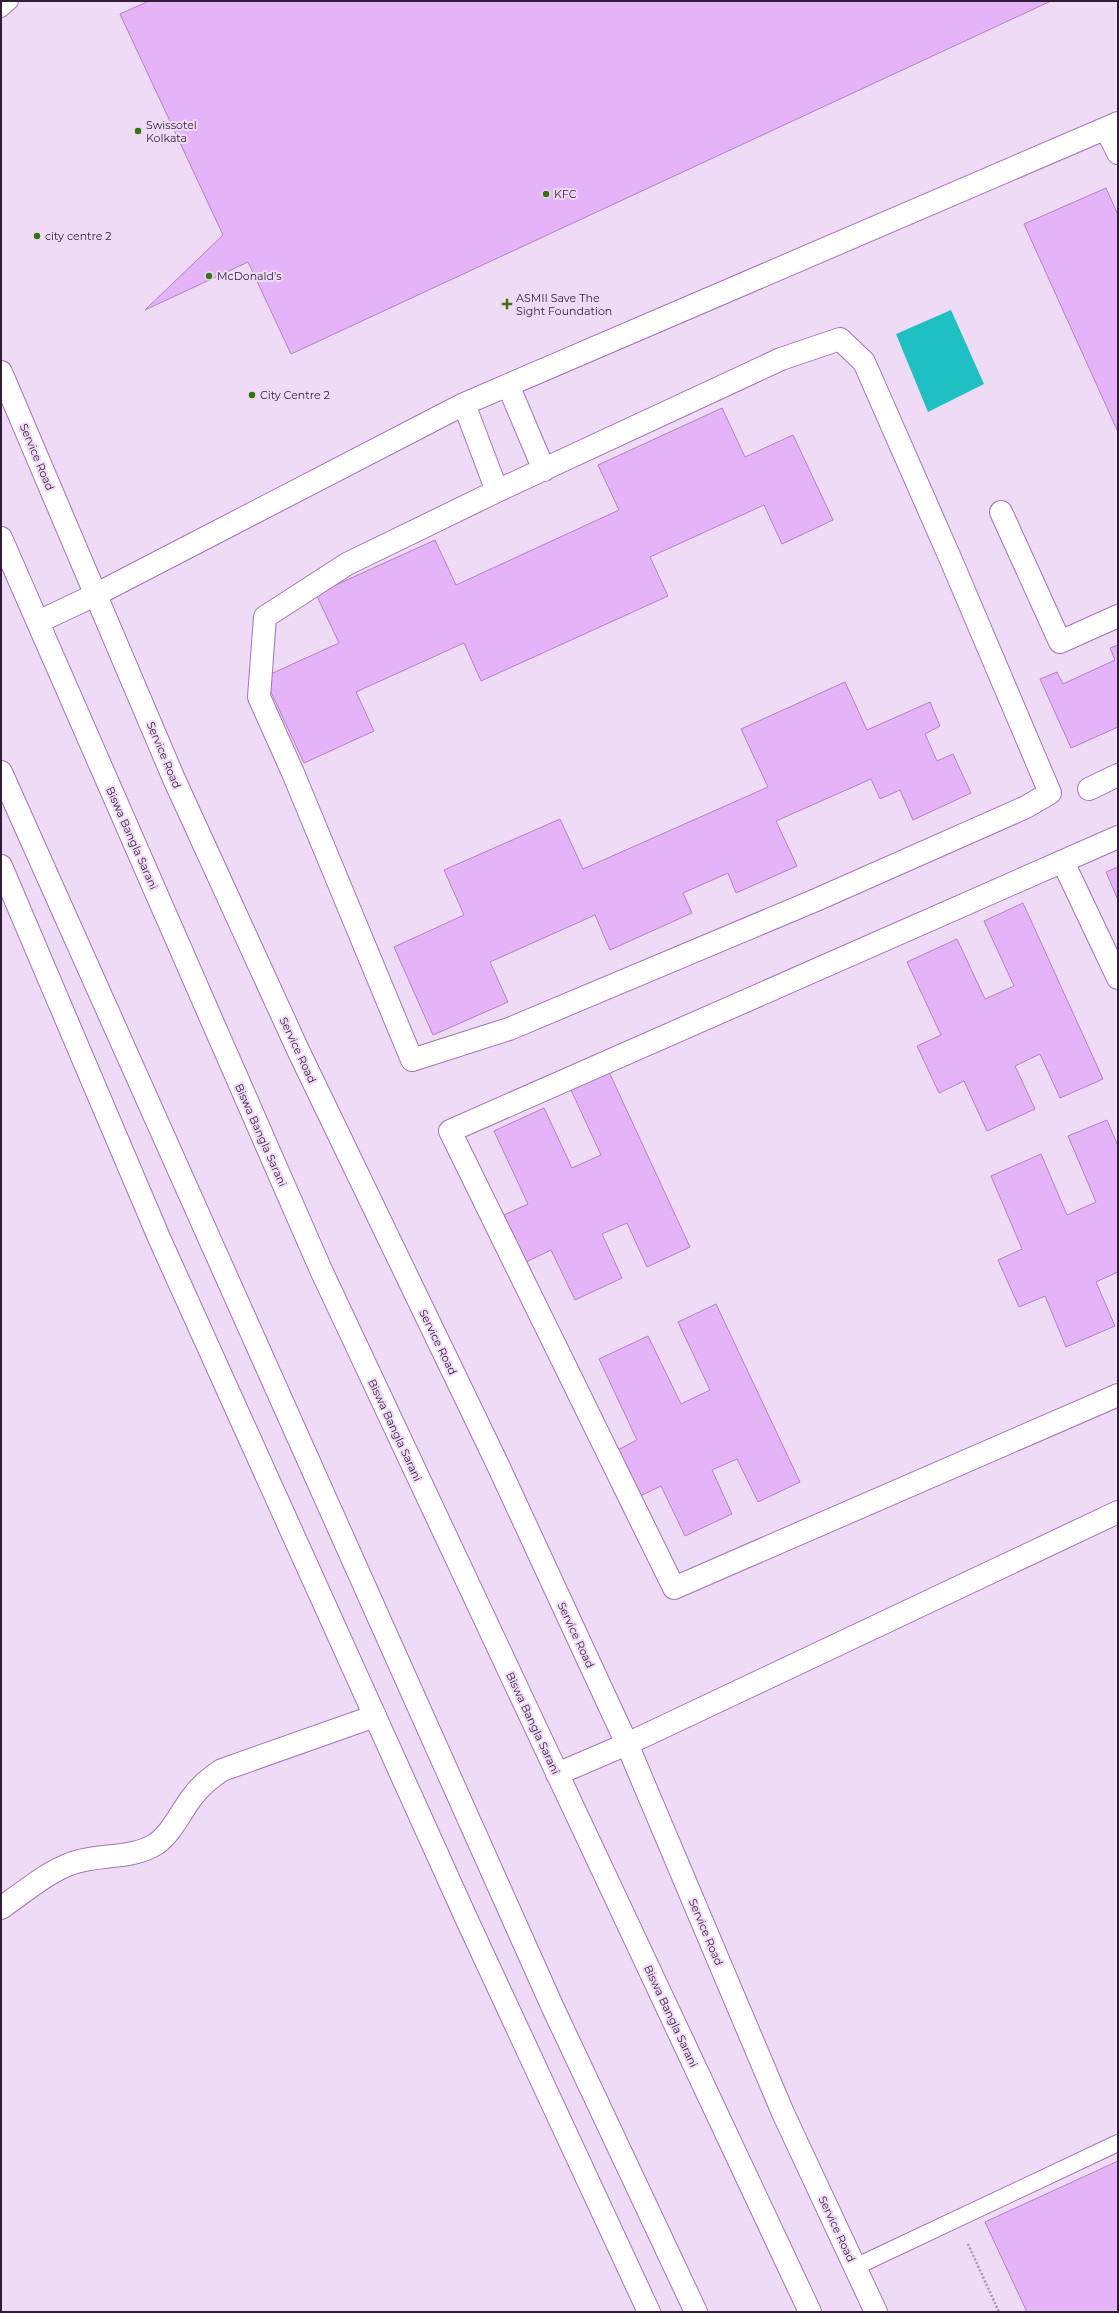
<svg xmlns="http://www.w3.org/2000/svg" width="1119" height="2313" font-family="Montserrat,sans-serif">
<style>
.water{fill:#1ec0c3}
.building{fill:#e5b3f7;stroke:#b181c2}
.lines{fill:none;stroke-linecap:round;stroke-linejoin:round}
.service-casing{stroke:#a475b5;stroke-width:18}
.minor-casing{stroke:#a475b5;stroke-width:24}
.tertiary-casing{stroke:#a475b5;stroke-width:24}
.primary-casing{stroke:#a475b5;stroke-width:24}
.path{stroke:#a793ae;stroke-width:2.5;stroke-dasharray:2 2;stroke-linecap:butt}
.service{stroke:#fff;stroke-width:16}
.minor{stroke:#fff;stroke-width:22}
.tertiary{stroke:#fff;stroke-width:22}
.primary{stroke:#fff;stroke-width:22}
.poi-dot{fill:#36750e;stroke:#efdbf6;stroke-width:1.5}
.labels{text-anchor:middle;dominant-baseline:central;stroke-width:4;stroke-linejoin:round;paint-order:stroke}
.poi-label{font-size:11px;fill:#311d37;stroke:#efdbf6;text-anchor:start}
.street-label{font-size:11px;fill:#311d37;stroke:#efdbf6}
</style>
<rect width="100%" height="100%" fill="#efdbf6"/>
<path class="water" d="M951 310 984 384 928 412 896 334Z"/>
<path class="building" d="M149 1H1051L291 354 248 262 145 310 223 235 120 14Z
M1106 188 1118 215V432L1024 224Z
M722 408 745 457 793 435 833 520 782 544 764 505 650 557 668 596 481 681 464 643 356 692 374 731 304 763 264 677 339 643 316 594 435 540 456 585 619 510 598 465Z
M1118 645V727L1071 748 1040 679 1057 672 1063 684 1115 660 1110 648Z
M845 682 867 730 930 702 940 726 925 734 937 761 953 754 971 793 913 820 900 790 880 799 871 779 776 821 797 866 736 893 728 873 683 893 692 913 610 950 595 915 490 962 508 1002 433 1035 394 947 464 915 444 870 560 819 583 869 768 787 741 729Z
M1118 867V900L1106 872Z
M1023 903 1103 1079 1060 1098 1040 1054 1015 1066 1035 1109 987 1131 964 1081 939 1093 917 1046 941 1035 907 962 957 939 985 999 1014 986 984 921Z
M609 1072 690 1247 647 1267 627 1223 602 1234 622 1278 575 1300 551 1250 526 1262 504 1215 528 1204 494 1131 544 1108 572 1168 601 1155 571 1090Z
M1107 1120 1118 1146V1272L1096 1282 1115 1326 1066 1347 1045 1296 1019 1307 998 1260 1022 1249 991 1176 1041 1154 1067 1215 1096 1202 1068 1136Z
M716 1304 800 1482 758 1502 737 1459 712 1470 732 1514 685 1536 661 1486 636 1498 614 1452 637 1440 599 1359 648 1336 681 1404 710 1390 678 1322Z
M1118 2161V2312H1027L985 2222Z"/>
<g class="lines">
<defs>
<path id="service" d="M1 9 10 1
M855 2267 1118 2143"/>
<path id="minor" d="M1106 129 1118 153
M840 339 864 362 951 560 1050 793 1026 807 816 900 509 1029 412 1060 293 773 259 697 265 617 347 564 497 491 781 359Z
M508 385 544 470
M464 404 497 491
M1001 512 1060 642 1118 616
M38 622 95 595 464 404 1118 123
M1089 789 1118 775
M1118 837 450 1131 674 1588 1118 1395
M1063 862 1118 978
M557 1774 627 1744 1118 1512
M1 1908C23 1893 46 1873 70 1864 97 1853 131 1860 156 1844 172 1833 181 1811 193 1796 201 1785 210 1778 222 1770L375 1716"/>
<path id="tertiary" d="M1 372 174 779 298 1050 496 1461 627 1744 783 2113 876 2312
M1 866 160 1240 467 1920 649 2312"/>
<path id="primary" d="M1 538 321 1270 810 2312
M1 772 553 2008 696 2312"/>
</defs>
<use href="#service" class="service-casing"/>
<use href="#minor" class="minor-casing"/>
<use href="#tertiary" class="tertiary-casing"/>
<use href="#primary" class="primary-casing"/>
<path class="path" d="M968 2244 999 2312"/>
<use href="#service" class="service"/>
<use href="#minor" class="minor"/>
<use href="#tertiary" class="tertiary"/>
<use href="#primary" class="primary"/>
</g>
<g class="poi-dot">
<circle cx="138" cy="131" r="4"/>
<circle cx="546" cy="194" r="4"/>
<circle cx="37" cy="236" r="4"/>
<circle cx="209" cy="276" r="4"/>
<path d="M505 298h4v4h4v4h-4v4h-4v-4h-4v-4h4z"/>
<circle cx="252" cy="395" r="4"/>
</g>
<g class="labels">
<g class="poi-label">
<text x="146" y="125">Swissotel<tspan x="146" dy="13">Kolkata</tspan></text>
<text x="554" y="194">KFC</text>
<text x="45" y="236">city centre 2</text>
<text x="217" y="276">McDonald's</text>
<text x="516" y="298">ASMII Save The<tspan x="516" dy="13">Sight Foundation</tspan></text>
<text x="260" y="395">City Centre 2</text>
</g>
<g class="street-label">
<text transform="translate(37 457) rotate(67)">Service Road</text>
<text transform="translate(164 755) rotate(67)">Service Road</text>
<text transform="translate(132 838) rotate(66)">Biswa Bangla Sarani</text>
<text transform="translate(298 1050) rotate(65)">Service Road</text>
<text transform="translate(261 1135) rotate(66)">Biswa Bangla Sarani</text>
<text transform="translate(438 1342) rotate(64)">Service Road</text>
<text transform="translate(395 1430) rotate(65)">Biswa Bangla Sarani</text>
<text transform="translate(576 1635) rotate(65)">Service Road</text>
<text transform="translate(533 1723) rotate(65)">Biswa Bangla Sarani</text>
<text transform="translate(706 1932) rotate(67)">Service Road</text>
<text transform="translate(671 2016) rotate(65)">Biswa Bangla Sarani</text>
<text transform="translate(837 2229) rotate(65)">Service Road</text>
</g>
</g>
<rect width="1119" height="2313" fill="none" stroke="#311d37" stroke-width="4"/>
</svg>
